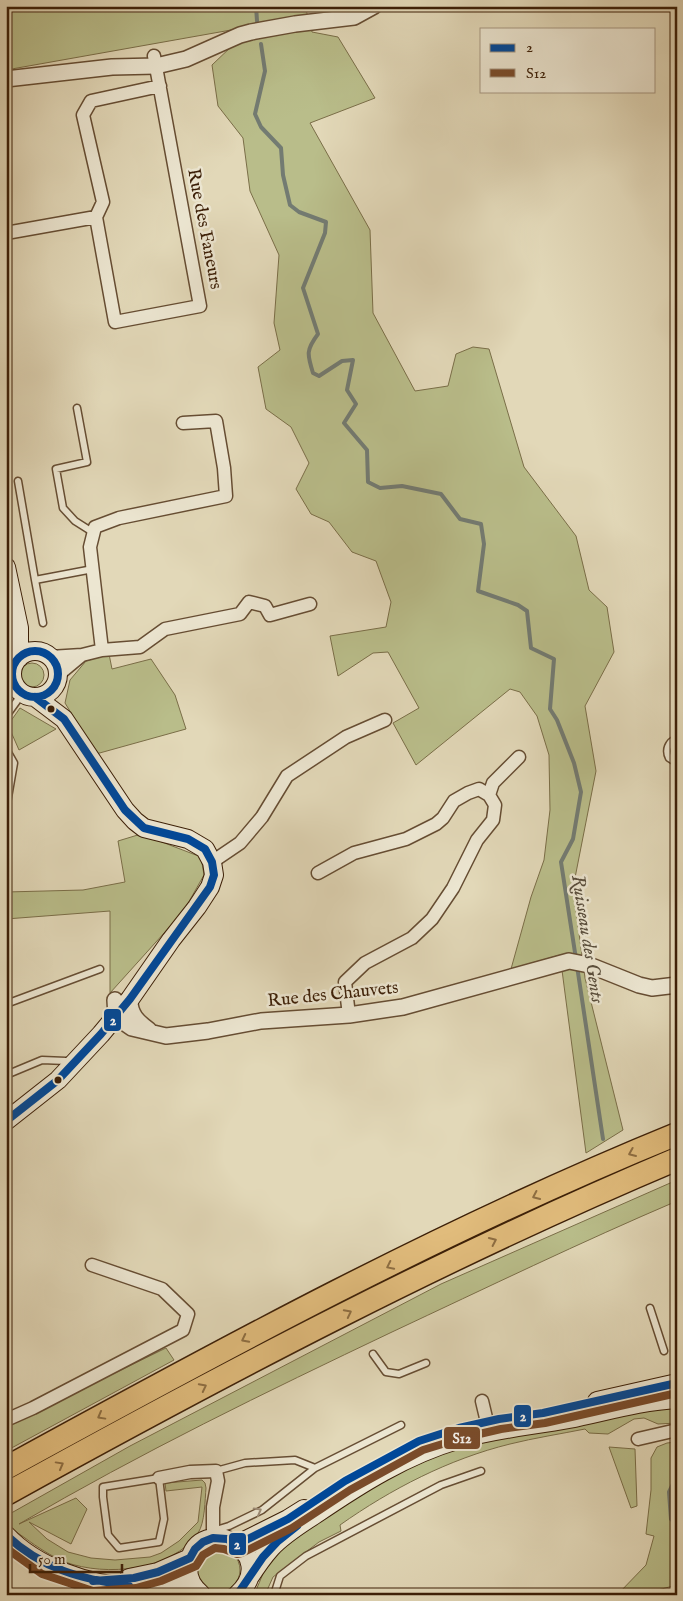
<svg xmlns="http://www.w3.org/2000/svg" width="683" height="1601" font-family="'IM FELL English',serif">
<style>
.green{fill:#b9bd8a;stroke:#7a6e48}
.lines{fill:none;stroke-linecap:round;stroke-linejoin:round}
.stream{stroke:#737b72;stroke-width:4}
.service-casing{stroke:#664d33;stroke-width:9}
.minor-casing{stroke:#664d33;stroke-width:15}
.tertiary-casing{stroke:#664d33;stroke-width:18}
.secondary-casing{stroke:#3c1f07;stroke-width:20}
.motorway-casing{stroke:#3c1f07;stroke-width:25}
.service{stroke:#ece6d1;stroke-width:6}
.minor{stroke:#ece6d1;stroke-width:12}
.tertiary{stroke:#ece6d1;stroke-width:15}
.secondary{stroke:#ece6d1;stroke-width:18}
.motorway{stroke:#e1bc7c;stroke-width:22}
.bus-1-casing{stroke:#ece6d1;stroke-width:11}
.bus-2-casing{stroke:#ece6d1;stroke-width:11}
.bus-1{stroke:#004899;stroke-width:8}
.bus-2{stroke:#7a4b2a;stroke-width:8}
.oneway{stroke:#8e6e42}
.oneway2{stroke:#9d8c76}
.bus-dot{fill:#3c1f07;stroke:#ece6d1;stroke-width:2}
.labels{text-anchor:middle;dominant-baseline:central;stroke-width:5;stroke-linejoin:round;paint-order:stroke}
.street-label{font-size:18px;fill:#3c1f07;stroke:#ece6d1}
.water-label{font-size:19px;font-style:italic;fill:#584d3c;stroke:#ece6d1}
.line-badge{stroke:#ece6d1;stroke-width:2}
.badge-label{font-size:14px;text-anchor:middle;font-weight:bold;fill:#fff}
</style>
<rect width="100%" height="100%" fill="#e2d8b8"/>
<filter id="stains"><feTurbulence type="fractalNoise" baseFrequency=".004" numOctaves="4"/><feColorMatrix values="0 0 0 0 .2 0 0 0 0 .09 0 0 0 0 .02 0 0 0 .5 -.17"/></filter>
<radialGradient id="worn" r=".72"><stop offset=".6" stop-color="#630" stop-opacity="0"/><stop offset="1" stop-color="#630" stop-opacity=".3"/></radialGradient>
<path class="green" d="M6 6H305L312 32 338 37 375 98 310 123 370 230 373 313 415 391 448 386 456 354 473 347 489 349 524 467 576 536 589 590 607 607 614 652 585 706 596 771 573 888 585 978 623 1130 586 1153 560 955 511 969 531 897 544 860 550 810 549 755 537 716 520 692 510 689 416 765 393 723 419 708 388 652 373 653 338 676 330 636 386 627 391 602 376 561 352 552 329 522 311 514 296 489 309 463 291 427 266 409 258 367 280 350 274 323 279 255 250 191 243 138 218 106 212 65 234 44 231 30 6 70Z
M109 654 112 669 151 659 175 695 186 729 96 754 65 703 70 680 86 661Z
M20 675a12 12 0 1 1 24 0a12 12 0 1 1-24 0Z
M20 708 56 729 19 750 8 725Z
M141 834 201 857 204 875 183 912 110 993V911L6 919V892L83 890 125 882 118 841Z
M677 1180V1201C581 1242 486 1288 392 1332 266 1392 140 1453 19 1524L76 1498 87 1509 71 1544 29 1522 47 1539 68 1552 91 1558 115 1560 150 1557 161 1553 179 1541 198 1522 202 1487 166 1491 165 1483 202 1480 205 1483 206 1488C205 1499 205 1523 198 1533 172 1571 106 1577 65 1562 51 1556 37 1547 25 1538 17 1532 6 1527 6 1516L130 1446 441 1284Z
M166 1348 174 1360 6 1451V1426Z
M677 1408V1423L658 1424 644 1418 634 1419 608 1434 589 1433 585 1429C560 1434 534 1438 510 1444 449 1459 391 1489 340 1525L341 1531 319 1542 273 1577 265 1595H254L265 1569 274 1555 324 1513 446 1447 647 1411Z
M677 1442V1585L638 1595H617L646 1565 654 1536 646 1534 651 1490V1458L657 1447 667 1443Z
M609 1447 635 1449 637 1506 631 1508Z
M196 1570a22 22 0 1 1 44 0a22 22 0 1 1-44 0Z"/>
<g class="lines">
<path class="stream" d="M256 6 257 21
M261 44 265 71 255 114 261 127 281 148 283 175 290 205 299 212 326 222 325 233 303 288 318 334C306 350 307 354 313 373L319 376 342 361 353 360 347 390 356 404 344 423 367 450 368 482 380 488 402 486 441 494 460 519 481 524 484 544 478 591 518 605 527 611 531 648 554 659 550 709 557 720 574 763 581 792 573 839 561 862 576 959
M577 966 603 1139
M677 1476 669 1492 671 1519 677 1525"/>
<defs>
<path id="service" d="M77 408 87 462 56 469 63 508 75 521 94 533
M18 481 35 580
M43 623 35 580 93 569
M6 716 22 694
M677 738C668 742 665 750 669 758L677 763
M6 749 14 763 6 809
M6 1004 100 969
M6 1075 42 1060 66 1061
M650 1308 664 1351
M373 1354 386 1372 399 1374 426 1363
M216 1471 245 1463 295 1460 315 1468
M159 1478 164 1519 159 1542 119 1548 108 1535 103 1497V1487Z
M213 1531 229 1526 262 1510 315 1468 401 1425
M274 1595 280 1576 306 1556 441 1485 481 1471"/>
<path id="minor" d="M96 217 103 202 83 115 91 101 160 86
M6 233 96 217 115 322 200 306 154 56
M102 650 90 547 95 527 119 518 226 496 224 468 216 421 183 423
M50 657 82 655
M58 675 82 655 102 650 140 647 165 629 240 614 249 602 265 606 270 615 310 604
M6 680 12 676
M6 689 16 688
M489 795 493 783 519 757
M212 862 240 843 262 817 287 776 346 737 385 720
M318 873 354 853 406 839 436 824 443 818 454 801 468 793 479 789 489 795 495 805 493 820 477 840 453 888 432 919 412 938 365 963 345 982 349 1015
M482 1401 487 1422
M6 1420 33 1408 183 1330 188 1314 162 1289 92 1265
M638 1439 677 1430
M159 1478 190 1472 216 1471 218 1481 213 1507V1538"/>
<path id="tertiary" d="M6 79 112 67 156 66 186 59 240 35 251 32 295 24 354 17 374 6
M130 999C129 1014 138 1022 149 1030
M115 1000 116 1017 132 1028 166 1036 208 1031 261 1021 349 1015 403 1007 569 961 589 965 639 985 652 988 677 985"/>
<path id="secondary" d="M6 567 19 628V658
M12 674a23 23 0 1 1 46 0a23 23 0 1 1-46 0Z
M6 1121 58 1080 101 1034 130 999 171 940 197 907 210 887 214 875 212 862 205 849 188 839 144 828 135 821 125 810 64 719 35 697
M597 1401 677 1383
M6 1535C36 1567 90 1586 133 1587 155 1587 172 1585 195 1589
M238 1544 288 1519 304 1509
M129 1578 158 1572 190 1558
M249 1578C256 1567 262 1558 271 1548 284 1534 301 1524 316 1514 360 1484 406 1455 457 1440 493 1429 531 1426 569 1419 604 1412 640 1401 677 1399
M201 1594C191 1586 186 1576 189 1563 199 1509 283 1553 237 1595"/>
<path id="motorway" d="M6 1468C225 1348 446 1228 677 1134
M6 1494C225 1373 447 1256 677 1159"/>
</defs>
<use href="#service" class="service-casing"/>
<use href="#minor" class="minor-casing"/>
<use href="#tertiary" class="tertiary-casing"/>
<use href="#secondary" class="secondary-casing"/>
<use href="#motorway" class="motorway-casing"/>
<use href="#service" class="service"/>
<use href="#minor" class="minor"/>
<use href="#tertiary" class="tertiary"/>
<use href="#secondary" class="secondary"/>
<use href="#motorway" class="motorway"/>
<defs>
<path id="bus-1" d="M12 674a23 23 0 1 1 46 0a23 23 0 1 1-46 0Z
M6 1121 58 1080 101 1034 130 999 210 887 214 875 212 862 205 849 188 839 144 828 125 810 64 719 35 697
M6 1535C42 1569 81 1579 129 1586
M93 1581 134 1578 158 1572 190 1558 195 1549 203 1542 213 1538 227 1539 238 1544 288 1519 345 1481 419 1441 459 1428 499 1419 543 1413 677 1383
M237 1595 263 1557 277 1542 297 1526"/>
<path id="bus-2" d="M6 1548 42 1574 93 1591 136 1588 161 1581 196 1566 203 1555 215 1548 224 1549 237 1554 242 1553 292 1528 350 1490 423 1450 462 1438 501 1429 545 1423 677 1393"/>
</defs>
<use href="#bus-1" class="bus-1-casing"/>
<use href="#bus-2" class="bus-2-casing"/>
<use href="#bus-1" class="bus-1"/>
<use href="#bus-2" class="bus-2"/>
</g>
<defs><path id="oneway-chevron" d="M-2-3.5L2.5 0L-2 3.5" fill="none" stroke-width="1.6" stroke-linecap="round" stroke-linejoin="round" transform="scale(1.25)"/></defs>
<g class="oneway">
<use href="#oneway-chevron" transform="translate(632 1153) rotate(157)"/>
<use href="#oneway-chevron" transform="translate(536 1196) rotate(155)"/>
<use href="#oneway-chevron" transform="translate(493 1241) rotate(-25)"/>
<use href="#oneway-chevron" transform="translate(390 1266) rotate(154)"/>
<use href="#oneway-chevron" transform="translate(348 1313) rotate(-27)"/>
<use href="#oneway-chevron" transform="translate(245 1339) rotate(153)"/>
<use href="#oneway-chevron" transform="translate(203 1387) rotate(-27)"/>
<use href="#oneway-chevron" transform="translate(101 1416) rotate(151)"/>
<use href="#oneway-chevron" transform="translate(60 1465) rotate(-29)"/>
</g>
<use class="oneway2" href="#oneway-chevron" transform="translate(258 1511) rotate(-29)"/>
<g class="bus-dot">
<circle cx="51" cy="709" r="4.5"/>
<circle cx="58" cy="1080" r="4.5"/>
</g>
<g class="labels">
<g class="street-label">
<text transform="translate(204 229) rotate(79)">Rue des Faneurs</text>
<text transform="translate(333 995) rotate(-6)">Rue des Chauvets</text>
</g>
<g class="water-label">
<text transform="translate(587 939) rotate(81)">Ruisseau des Gents</text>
</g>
</g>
<g class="line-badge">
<rect x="103" y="1008" width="19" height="24" rx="5" fill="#004899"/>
<rect x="513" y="1404" width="19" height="24" rx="5" fill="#004899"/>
<rect x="443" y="1426" width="38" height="24" rx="5" fill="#7a4b2a"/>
<rect x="228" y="1532" width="19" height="24" rx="5" fill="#004899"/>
</g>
<g class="badge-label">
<text x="113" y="1025">2</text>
<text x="523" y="1421">2</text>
<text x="462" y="1443">S12</text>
<text x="237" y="1549">2</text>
</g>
<rect width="683" height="1601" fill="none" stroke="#e2d8b8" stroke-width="25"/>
<rect x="8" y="8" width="668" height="1586" fill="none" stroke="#3c1f07" stroke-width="2.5"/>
<rect x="12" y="12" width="658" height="1576" fill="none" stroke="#3c1f07"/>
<rect x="480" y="28" width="175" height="65" fill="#ece6d1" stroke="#a69680"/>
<rect x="490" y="44" width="25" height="8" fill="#004899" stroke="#a69680"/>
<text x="526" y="52" font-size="15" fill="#3c1f07">2</text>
<rect x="490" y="69" width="25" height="8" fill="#7a4b2a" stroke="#a69680"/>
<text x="526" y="78" font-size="15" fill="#3c1f07">S12</text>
<path d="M30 1564v8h92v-8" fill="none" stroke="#3c1f07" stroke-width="2.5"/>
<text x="38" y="1564" font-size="15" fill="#3c1f07" stroke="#ece6d1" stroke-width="4" paint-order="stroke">50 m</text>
<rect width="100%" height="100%" filter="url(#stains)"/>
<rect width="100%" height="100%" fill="url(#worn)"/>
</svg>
